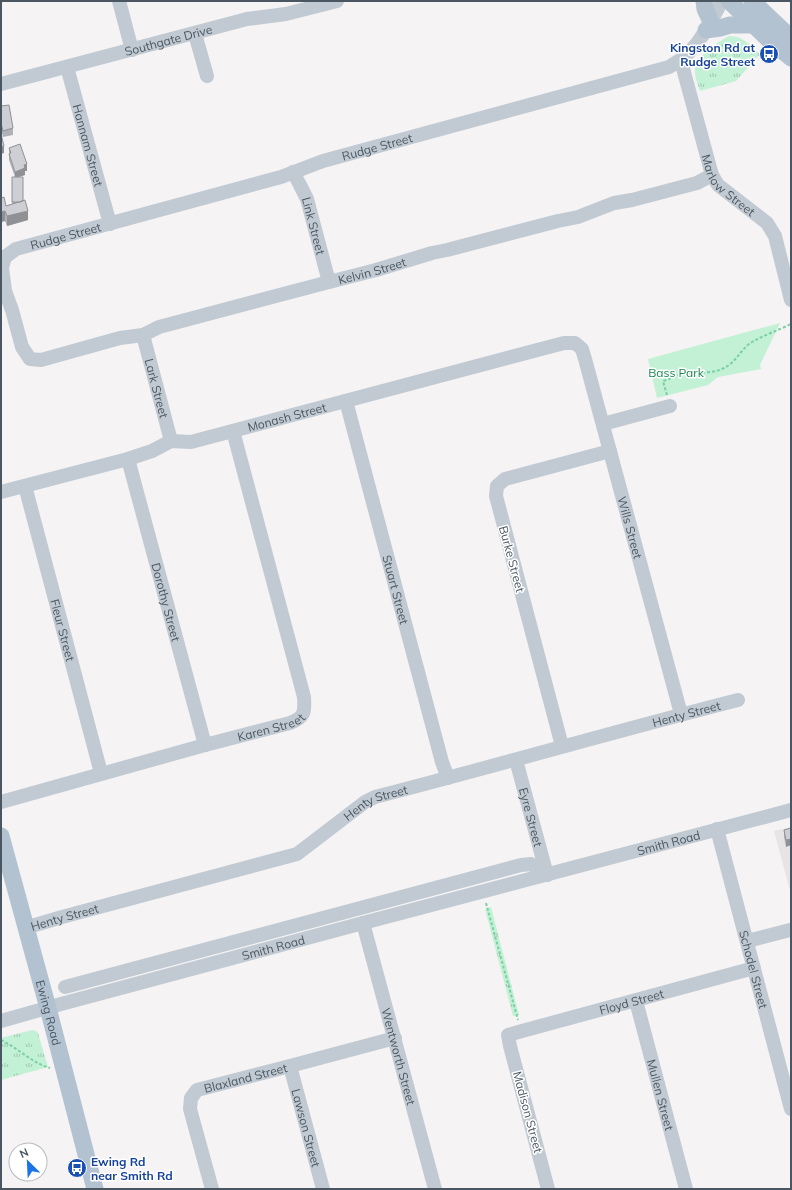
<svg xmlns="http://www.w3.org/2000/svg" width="792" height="1190" font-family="Mulish,sans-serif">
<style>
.education{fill:#e6e4e5}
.grass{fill:url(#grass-tufts)}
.park{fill:#c3f1d5}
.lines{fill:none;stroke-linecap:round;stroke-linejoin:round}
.path{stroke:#7ad0a6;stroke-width:2;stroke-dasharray:3 2;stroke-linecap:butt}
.minor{stroke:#c1cad2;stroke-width:14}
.major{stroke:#b3c2d1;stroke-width:17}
.wall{fill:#b0b2b7}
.shaded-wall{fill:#909195}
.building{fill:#cdcfd5;stroke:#909195}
.labels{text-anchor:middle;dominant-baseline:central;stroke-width:3;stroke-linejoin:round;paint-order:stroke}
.street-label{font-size:12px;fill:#4a5661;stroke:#fff}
.transit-label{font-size:12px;font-weight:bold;fill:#164399;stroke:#fff;text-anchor:end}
.park-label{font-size:12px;fill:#17864f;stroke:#fff}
</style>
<defs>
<pattern id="grass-tufts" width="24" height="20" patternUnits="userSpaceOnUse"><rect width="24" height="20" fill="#c3f1d5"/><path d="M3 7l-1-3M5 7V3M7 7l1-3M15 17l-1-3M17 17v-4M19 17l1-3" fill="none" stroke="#a0c6b0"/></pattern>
</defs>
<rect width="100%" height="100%" fill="#f5f3f3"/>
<path class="education" d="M791 827V894L774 831Z"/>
<path class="grass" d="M729 36C743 36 750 45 760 54L736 81 700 91C698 84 694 76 695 69 696 56 718 42 729 36Z
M491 907 519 1015 513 1016 485 909Z
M32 1030 36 1031 38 1033 48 1067 1 1080V1038Z"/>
<path class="park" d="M780 323 760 365 761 369 718 377 708 385 657 398 648 359Z"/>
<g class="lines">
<path class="path" d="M667 395 663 381C671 379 678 374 686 373 698 372 711 374 722 369 736 363 739 352 749 344 759 337 779 330 791 324
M486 903 518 1020
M1 1040C18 1048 32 1063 50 1068"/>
<g class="minor">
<path d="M119 1 132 50"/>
<path d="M195 34 207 76"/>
<path id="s1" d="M681 61 712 175 718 185 767 223 775 236 791 300"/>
<path id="s2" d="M67 67 110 224"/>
<path id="s3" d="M1 84 247 19 286 14 337 1"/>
<path id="s4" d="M293 172 300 185 307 199 329 282"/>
<path id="s5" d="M5 257 2 268 5 291 12 310 22 347 30 359 41 360 120 338 143 335 159 327 329 282 376 270 432 253 447 250 558 221 578 217 614 203 632 200 697 183 712 175"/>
<path id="s6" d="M5 257 16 249 281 177 323 161 669 67 685 57 698 42 706 30 722 1"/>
<path id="s7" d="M143 335 171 441"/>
<path id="s8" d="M346 401 442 762 448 778"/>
<path d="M603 424 670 406"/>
<path id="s9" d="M128 459 205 745"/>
<path id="s10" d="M25 486 101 773"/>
<path id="s11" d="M1 492 128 459 152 451 171 441 191 442 564 343H575L582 349 585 359 681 714"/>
<path d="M562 746 496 496 497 486 505 479 610 451"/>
<path id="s12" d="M516 760 547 875"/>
<path id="s13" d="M1 802 205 745 290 723C305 717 305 712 304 697L233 431"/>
<path id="s14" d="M717 829 791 1109"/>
<path id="s15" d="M363 923 435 1189"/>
<path id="s16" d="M25 928 62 917 297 854 365 802 375 797C496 766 616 731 738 700"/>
<path d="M747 941 790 930"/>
<path d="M65 987 521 865 531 864 547 875"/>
<path id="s17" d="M636 1001 686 1189"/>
<path id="s18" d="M1 1021 61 1004 363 923 791 810"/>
<path id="s19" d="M290 1066 323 1189"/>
<path id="s20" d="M212 1189 190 1109 191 1098 197 1090 290 1066 395 1038"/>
<path id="s21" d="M548 1189 510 1046 508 1035 522 1031 754 968"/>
</g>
<g class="major">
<path d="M704 1 705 9 711 22"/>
<path d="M729 1 769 40 791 58"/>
<path d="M752 1 791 38"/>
<path d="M706 30 720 28 730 25H753"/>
<path id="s22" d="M1 836 48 1008 95 1189"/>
</g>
</g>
<path class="wall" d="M1 106 13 128V135L3 137 1 129Z
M9 148 27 171H25V175L17 177 28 220 7 226 5 221 1 222 6 206 12 204V177H15L9 160Z
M791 828 786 847 784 837V830Z"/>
<path class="shaded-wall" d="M4 146V153L1 154V147Z
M27 164V171H25V175L15 178V172L24 165Z
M1 176H2V182L1 183Z
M5 211V221L1 222V212Z
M28 211V220L7 226V216Z
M791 839V845L786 847V840Z"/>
<path class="building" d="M9 105 13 128 3 131 1 123V106Z
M1 134 4 146 1 147Z
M20 144 27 164 24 165 25 168 15 172 9 154 11 153 9 148Z
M12 177H23V201L20 202H12Z
M4 197 6 206 25 200 28 211 7 216 5 211 1 212V198Z
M791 828V839L786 840 784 830Z"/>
<defs>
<symbol id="bus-disc" viewBox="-11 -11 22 22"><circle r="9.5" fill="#1a4fb4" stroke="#fff"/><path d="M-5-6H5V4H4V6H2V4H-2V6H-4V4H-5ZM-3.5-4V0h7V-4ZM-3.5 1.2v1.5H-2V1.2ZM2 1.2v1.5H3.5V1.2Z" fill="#fff"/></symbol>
</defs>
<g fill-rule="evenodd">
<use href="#bus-disc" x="758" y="43" width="22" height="22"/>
<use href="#bus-disc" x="66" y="1157" width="22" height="22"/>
</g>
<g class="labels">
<g class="street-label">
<text stroke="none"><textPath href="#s3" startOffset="173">Southgate Drive</textPath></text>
<text stroke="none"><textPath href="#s2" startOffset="81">Hannam Street</textPath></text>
<text stroke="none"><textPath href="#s6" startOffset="389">Rudge Street</textPath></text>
<text stroke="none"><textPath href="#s1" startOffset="136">Marlow Street</textPath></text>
<text stroke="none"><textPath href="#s4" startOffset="58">Link Street</textPath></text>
<text stroke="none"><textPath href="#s6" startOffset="65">Rudge Street</textPath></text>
<text stroke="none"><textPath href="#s5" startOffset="462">Kelvin Street</textPath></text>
<text stroke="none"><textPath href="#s7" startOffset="55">Lark Street</textPath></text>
<text stroke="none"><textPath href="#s11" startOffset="297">Monash Street</textPath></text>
<text stroke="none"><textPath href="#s11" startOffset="789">Wills Street</textPath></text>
<text transform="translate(512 559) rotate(75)">Burke Street</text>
<text stroke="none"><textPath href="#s8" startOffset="195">Stuart Street</textPath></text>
<text stroke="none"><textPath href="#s9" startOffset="148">Dorothy Street</textPath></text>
<text stroke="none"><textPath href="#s10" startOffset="149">Fleur Street</textPath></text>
<text stroke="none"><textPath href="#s16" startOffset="701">Henty Street</textPath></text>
<text stroke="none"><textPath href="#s13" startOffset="280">Karen Street</textPath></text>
<text stroke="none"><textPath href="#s16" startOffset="377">Henty Street</textPath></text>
<text stroke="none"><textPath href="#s12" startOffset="59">Eyre Street</textPath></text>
<text stroke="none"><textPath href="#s18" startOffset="691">Smith Road</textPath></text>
<text stroke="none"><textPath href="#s16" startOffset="41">Henty Street</textPath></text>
<text stroke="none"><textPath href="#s18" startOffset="282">Smith Road</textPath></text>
<text stroke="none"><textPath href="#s14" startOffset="145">Schodel Street</textPath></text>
<text stroke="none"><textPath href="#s21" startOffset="287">Floyd Street</textPath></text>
<text stroke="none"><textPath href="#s22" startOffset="183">Ewing Road</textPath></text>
<text stroke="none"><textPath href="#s15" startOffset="138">Wentworth Street</textPath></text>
<text stroke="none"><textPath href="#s20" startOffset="154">Blaxland Street</textPath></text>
<text stroke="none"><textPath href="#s17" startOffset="97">Mullen Street</textPath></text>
<text transform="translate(528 1112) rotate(75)">Madison Street</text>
<text stroke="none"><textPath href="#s19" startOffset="64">Lawson Street</textPath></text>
</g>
<g class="transit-label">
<text x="755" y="47">Kingston Rd at<tspan x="755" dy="14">Rudge Street</tspan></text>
<text x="91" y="1161" text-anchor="start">Ewing Rd<tspan x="91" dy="14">near Smith Rd</tspan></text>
</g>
<g class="park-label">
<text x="676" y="372">Bass Park</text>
</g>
</g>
<rect width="792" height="1190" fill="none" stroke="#4a5661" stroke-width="4"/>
<g transform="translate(28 1162) rotate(336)"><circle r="19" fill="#ffffff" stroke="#b7bbc0"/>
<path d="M0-3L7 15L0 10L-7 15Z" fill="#1a73e8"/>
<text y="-6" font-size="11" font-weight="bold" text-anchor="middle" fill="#4a5661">N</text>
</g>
</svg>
